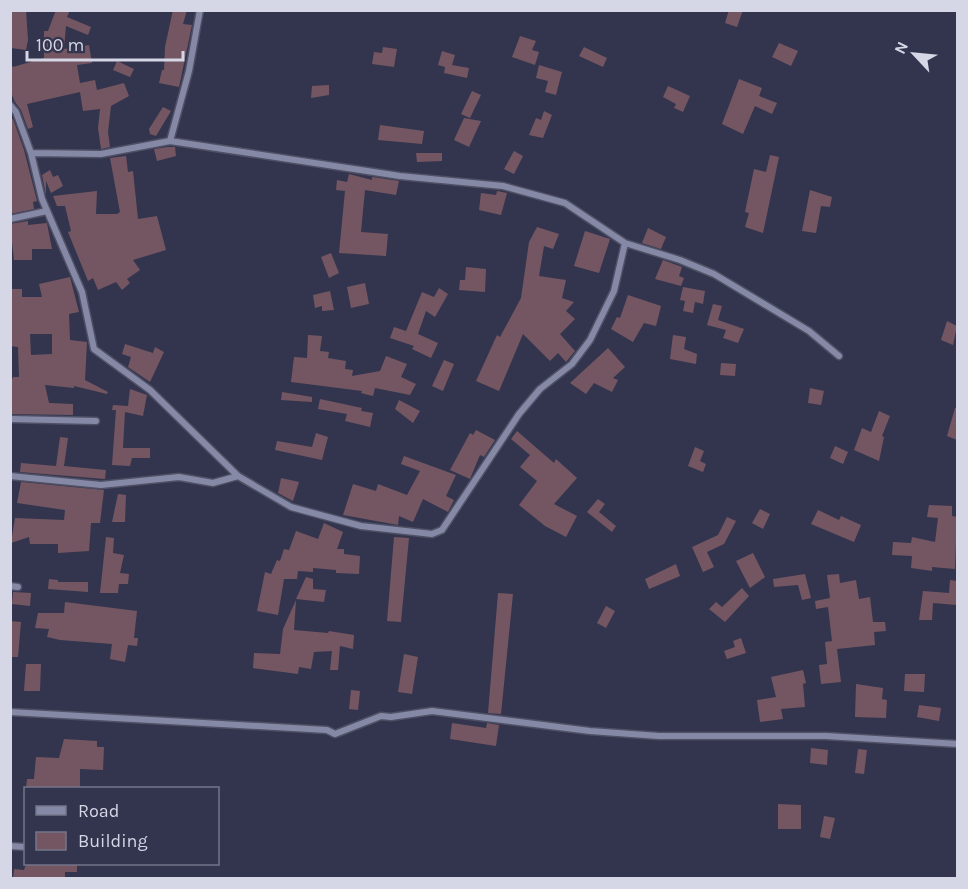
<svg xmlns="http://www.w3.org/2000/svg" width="968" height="889" font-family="Karla,sans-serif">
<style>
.building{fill:#745662;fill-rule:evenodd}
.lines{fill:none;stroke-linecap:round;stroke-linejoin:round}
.minor-casing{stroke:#4f5065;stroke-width:9}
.minor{stroke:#8689a6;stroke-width:6}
</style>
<rect width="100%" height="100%" fill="#33354e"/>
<path class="building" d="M11 10H26L28 40 26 50 11 48Z
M56 10H70L67 17 91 27 88 35 66 26 64 49 89 45 92 63 77 65 80 83 95 80 97 90 124 83 129 96 111 106 108 132 110 147 101 149 98 128 100 109 83 111 80 92 27 104 33 127 28 129 21 110 15 102 10 90V63L13 67 44 58V31H48Z
M173 10H187L183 24 192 25 179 87 159 83 162 70H164L165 47Z
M729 10H743L737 27 725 23Z
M520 36 536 41 532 50 539 52 535 65 512 57Z
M779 43 798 51 791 66 772 57Z
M383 47 397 49 394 67 372 64 374 52 382 53Z
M584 47 607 58 603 67 579 56Z
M442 51 455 55 452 65 469 68 467 78 444 73 445 67 438 65Z
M117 61 134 69 130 77 113 70Z
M539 65 562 72 556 95 545 92 548 81 536 78Z
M739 79 762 88 759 96 777 103 772 114 755 106 743 134 722 124Z
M329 85V95L311 98 312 86Z
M668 86 690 96 683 112 674 108 676 104 663 97Z
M472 91 481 95 470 118 461 114Z
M163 107 171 111 156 136 150 134 149 129Z
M544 111 552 115 543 138 529 135 536 118 541 120Z
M464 118 481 121 469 147 454 140Z
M10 119H13L24 150 37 201 33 202 34 209 10 214Z
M380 125 424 131 422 144 378 140Z
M168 147H175L176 156 157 161 154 149Z
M514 151 523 156 514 174 504 169Z
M416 153H442V161L417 162Z
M770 155 779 157 763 233 745 227 749 213 745 212 754 169 766 172Z
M126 156 128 172 133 171 138 219 157 216 166 250 133 260 140 270 127 279 130 283 122 290 116 282 98 290 93 278 88 281 68 232 71 231 65 206H57L53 196 97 191 96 214H117L120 212 110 158Z
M50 170 53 177 58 175 63 186 51 193 46 181V195L42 175Z
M349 174 372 180V177L399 181 396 195 365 190 361 232 388 234 386 256 339 253 345 191 336 190 337 180 347 182Z
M810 190 832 197 830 207 821 206 816 233 802 231Z
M497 191 507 193 501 215 479 210 481 193 496 195Z
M28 221V225L47 223 52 249H32V260H14L10 224Z
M537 227 559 234 553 249 544 246 539 276 566 280 562 298 574 302 566 311 575 319 560 334 575 351 566 362 558 353 550 361 523 334 499 391 476 381 497 335 500 337 521 298 529 242Z
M648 228 666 237 661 249 642 243Z
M585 231 610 239 599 273 574 266Z
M331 253 339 273 329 278 321 257Z
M663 260 682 267 679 276 684 278 681 286 655 279Z
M466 267 486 269 485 292 459 290 460 280H465Z
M70 277 79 312 69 314 70 340 87 342 85 380 108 392 107 394 74 386V388L45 385 49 403 73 404V415L10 414V384L13 377H19L18 347 10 346V289H22V297H42L39 284ZM30 334H52V354L31 355Z
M365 283 369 304 351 308 347 287Z
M683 287 705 291 703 304 695 302 693 313 683 311 685 301 680 300Z
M439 288 448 294 435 317 426 311 418 334 438 343 431 358 412 349 414 346 390 338 394 327 406 331 422 292 434 297Z
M330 291 334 310 322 311V306L315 308 313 295Z
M628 295 661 306 656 326 644 323 633 342 611 329 617 317 620 318Z
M713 304 722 306 718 320 744 329 738 343 723 338 726 330 707 325Z
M947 321 957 326 953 345 941 340Z
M308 335 322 336 320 351 329 352 328 358 346 361 345 369 353 370 352 376 380 371 386 356 407 364 401 377 416 384 410 395 375 388 373 396 361 393 362 391 291 382 294 357 307 358Z
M673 335 686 337 684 349 697 354 696 364 670 359Z
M125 344 153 353 155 347 164 352 150 382 128 367 131 357 122 354Z
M608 348 625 367 613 378 618 380 612 392 594 383 586 394 570 383Z
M444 360 454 364 443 391 432 386Z
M721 363 736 364 735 376 720 375Z
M810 388 824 391 821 405 808 403Z
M130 389 147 395 143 416 125 412 123 448H150V458H132L130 466 112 465 116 410H112L113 405 128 406Z
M282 392 312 397V402L281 400Z
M320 399 362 408 361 411 373 413 370 427 345 421 347 414 318 409Z
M399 400 420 411 413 423 395 409Z
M955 408H957V440L947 436Z
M879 411 890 416 882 436 884 437 879 461 854 450 862 428 871 432Z
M476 430 495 440 484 457 480 455 470 479 450 470 470 433 473 435Z
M517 431 554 463 556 459 577 478 554 504 577 516 566 537 545 526 519 505 537 481 520 467 530 455 511 439Z
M316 433 328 437 322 460 275 450 277 441 312 447Z
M60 437 68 438 64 466 106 470 105 479 20 472 21 463 56 466Z
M835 446 848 452 843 464 830 458Z
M695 447 704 451 700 461 706 464 703 472 688 466Z
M404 456 456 475 446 496 454 500 448 512 423 499 413 522 399 516 398 525 343 515 353 484 376 491 378 484 407 495 420 471 401 464Z
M281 478 299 482 293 501 278 493Z
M21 482 104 490 100 523H91L89 551 58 553V544H30L29 537 11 543 15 518 64 520 65 510 17 503Z
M118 494 126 495 125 522H112Z
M598 499 605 504 599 512 616 526 612 532 587 512Z
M929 505 952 506V516L957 517 955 569 932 567V571L911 568 912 556 892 555 893 542 911 543 912 537 935 542 938 518 927 517Z
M760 509 770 514 763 529 752 523Z
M818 510 839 520 841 516 861 525 854 542 811 524Z
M727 517 736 521 724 544 707 552 714 567 703 572 692 547 718 535Z
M324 523 343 532 337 549H344V554L360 556 359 574 336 573V570L313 568V572L298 571 297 579H284L278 615 257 611 265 572 271 574 277 560 280 561 284 549 289 550 296 531 318 539Z
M106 537 114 538 113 553 124 555 120 573 129 574 128 584H119L118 593H100Z
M394 537 409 538 401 622 387 621Z
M753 553 765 577 750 588 736 561Z
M676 564 680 576 649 589 645 579Z
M805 574 811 598 802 600 798 585 774 587 773 579Z
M839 574 840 583 856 580 859 599 870 597 873 622H885L886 631 874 632 875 645 837 649 841 682 821 684 819 665 827 664 825 642 832 641 828 607 816 609 815 601 830 598 827 575Z
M306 577 313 579V589L326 590 324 602 296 599Z
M49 579 58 580V582H88V592L48 589Z
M950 580 957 581V605L933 603 932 620H919L923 591 949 593Z
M742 588 749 596 725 622 709 609 716 602 722 607Z
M13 592 31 593 30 606 12 604Z
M498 593 513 594 501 714 488 713Z
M296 600 294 630 328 633 329 631 354 635 353 649 340 646 338 670H330L332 651 314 652 311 669 299 667 298 674 253 668 254 653 280 654 283 629Z
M65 602 137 611 134 638H138L137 646 128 645 125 662 110 659 112 644 60 640 47 637 49 629 35 628 38 613H64Z
M606 606 615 611 606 628 597 623Z
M10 621 21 622 18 657H10Z
M741 638 746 653 727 659 724 651 735 647 733 641Z
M404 654 418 657 412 694 398 692Z
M26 664H41L40 691H24Z
M803 670 806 683 803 684 805 707 781 709 783 719 760 722 757 700 776 697 771 677Z
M905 674H925L924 692 904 691Z
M856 684 883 688 882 699 887 700 886 718 855 717Z
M351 690 360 691 358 710 349 709Z
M919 705 941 708 939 721 917 717Z
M452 723 486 728 487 723 499 725 496 746 450 739Z
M64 739 97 741V747H104L103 770 80 769V789H26L27 779H34L36 757 59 758Z
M811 748 828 750 827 765 810 763Z
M858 749 867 750 864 774 855 773Z
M778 804 801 805V829H778Z
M824 816 835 818 830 839 820 837Z
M26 864H77V872H65V879H13L14 869 24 870Z"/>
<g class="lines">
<defs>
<path id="minor" d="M10 105 16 112 31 153 42 199 82 292 94 349 150 390 238 476 291 507 361 526 432 534 442 530 519 414 540 389 572 364 590 340 614 291 625 243
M170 141 189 71 200 10
M31 153 101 154 170 141 400 176 503 186 565 203 625 243 680 260 714 274 809 331 839 356
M10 219 47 211
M10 419 96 421
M10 476 101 485 179 477 213 483 238 476
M10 586 18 587
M10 712 327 730 335 734 381 716 391 717 432 711 590 731 659 736H826L958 744
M10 846 26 847"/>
</defs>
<use href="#minor" class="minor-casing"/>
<use href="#minor" class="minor"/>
</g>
<rect width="968" height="889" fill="none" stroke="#d5d6e6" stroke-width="24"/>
<rect x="24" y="787" width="195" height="78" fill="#33354e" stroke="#74758b" stroke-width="1.5"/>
<rect x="36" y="806" width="30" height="9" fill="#8689a6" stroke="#74758b" stroke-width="1.5"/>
<text x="78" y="817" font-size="18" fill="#d5d6e6">Road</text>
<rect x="36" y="832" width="30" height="18" fill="#745662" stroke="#74758b" stroke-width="1.5"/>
<text x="78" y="847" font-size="18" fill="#d5d6e6">Building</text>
<g transform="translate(914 54) rotate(296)" stroke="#33354e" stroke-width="4.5" paint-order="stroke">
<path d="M0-4.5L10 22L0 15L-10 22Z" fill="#d5d6e6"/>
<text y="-9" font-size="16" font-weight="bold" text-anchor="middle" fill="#d5d6e6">N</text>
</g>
<path d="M27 51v9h156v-9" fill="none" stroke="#d5d6e6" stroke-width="3"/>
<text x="36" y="51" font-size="18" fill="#d5d6e6" stroke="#33354e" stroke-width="4.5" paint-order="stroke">100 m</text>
</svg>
